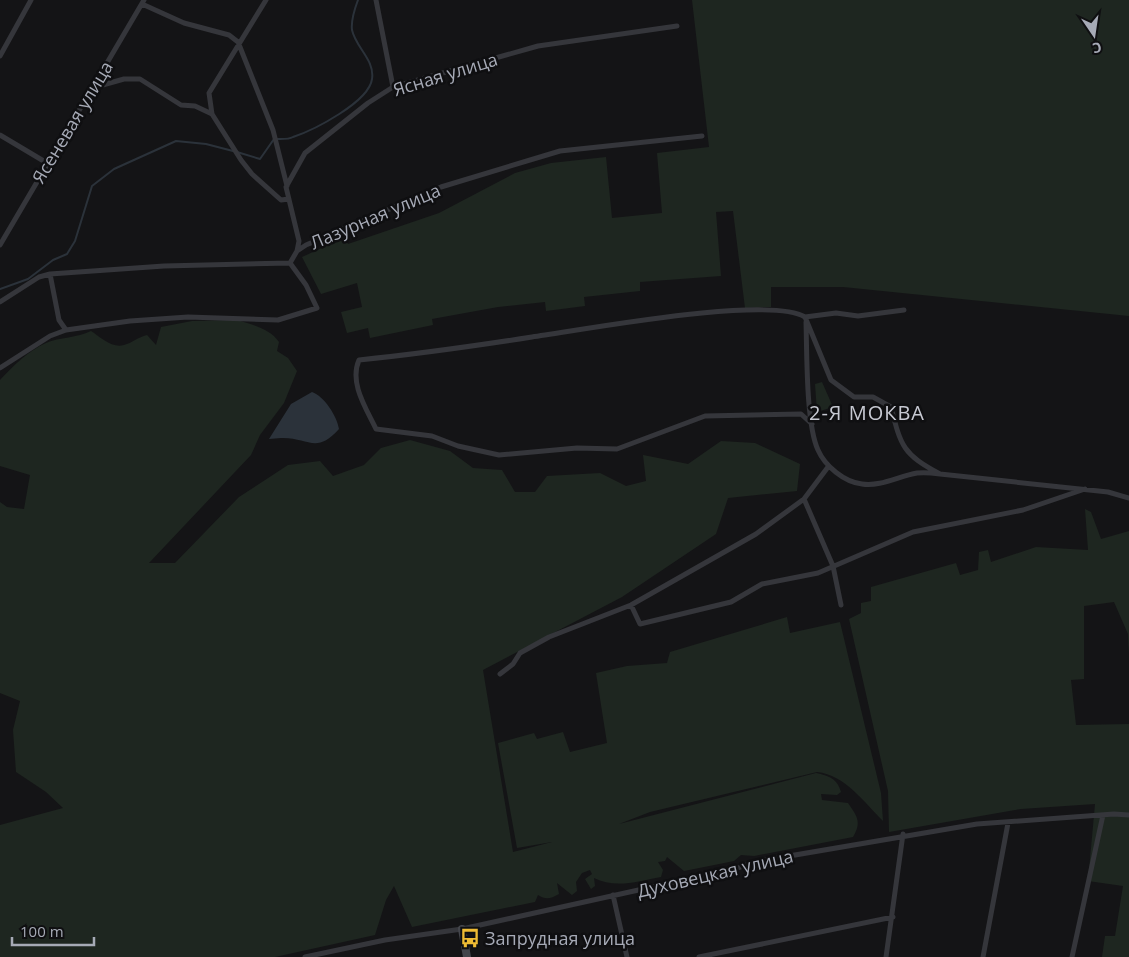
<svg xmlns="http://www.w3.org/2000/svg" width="1129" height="957" font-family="'Open Sans',sans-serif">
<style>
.green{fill:#1e2620}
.water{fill:#2b323a}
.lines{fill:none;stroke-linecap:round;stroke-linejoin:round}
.stream{stroke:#2b323a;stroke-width:2}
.street{stroke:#35363b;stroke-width:5}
.secondary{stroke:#43454b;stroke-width:8}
.labels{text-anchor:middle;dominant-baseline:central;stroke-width:5;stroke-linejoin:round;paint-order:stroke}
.street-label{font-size:18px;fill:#a6aab6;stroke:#0f0f11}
.poi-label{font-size:18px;fill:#a6aab6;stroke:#0f0f11;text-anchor:start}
.quarter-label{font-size:20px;letter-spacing:1px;fill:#c7c9d2;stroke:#0f0f11}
</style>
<rect width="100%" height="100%" fill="#141416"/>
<path class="green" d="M692 0H1129V316L843 287H771V307L745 308 733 211 716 212 721 276 640 282V291L584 297 585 306 546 311 545 302 498 307 432 319 433 325 370 338 368 328 347 333 341 312 362 307 357 283 321 294 302 257 344 238 348 244 439 213 515 173 551 163 606 157 612 218 662 213 657 153 709 147Z
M237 320C251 324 271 329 279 342L277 351 288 358 297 371 284 403 260 435 251 455 149 563H175L239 497 288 465 320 461 333 476 364 465 381 448 410 440 450 451 473 468 502 470 515 492H535L547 476 600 473 626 486 646 481 643 455 688 464 721 441 755 443 800 464 797 491 728 498 716 534 622 597 483 670 513 852 552 842 517 848 498 743 534 733 537 739 563 732 570 752 607 743 596 673 627 666 667 663 670 652 787 617 790 633 840 622 881 793 883 821C864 802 845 775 817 772L650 812 619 824 816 773C829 776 837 778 841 792L837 795 821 794 822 800 848 803C857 816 862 822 853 837L754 856 741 855 734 861 684 871 667 857 665 861 658 862 663 870 661 877C639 881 615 889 594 878L595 886 591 889 585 879 592 874 590 870 582 873 576 882 577 891 572 895 557 883 559 894C550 899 546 900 538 895L535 902 412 927 394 886 386 900 375 935 275 957H0V825L63 808 46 792 16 772 13 730 20 701 0 693V502L7 507 24 509 30 475 0 466V380C13 366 28 351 46 343 60 337 77 338 91 331 100 337 113 349 124 345 132 343 138 337 147 335L156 345 161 327 192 321Z
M822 382 833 407 817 412 815 384Z
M1085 509 1091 512 1101 539 1129 531V655L1128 634 1114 602 1084 606V679L1071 680 1076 725 1129 724V957H1102L1105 936H1115L1123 886 1088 881 1095 804 1021 809 889 832 888 791 849 619 861 613V603L871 601V587L956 563 960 575 978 570 979 552 988 550 991 562 1036 547 1088 550Z"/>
<path class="water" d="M312 392C324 396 337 416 339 429 316 455 308 437 281 438 277 438 273 439 269 439L291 404Z"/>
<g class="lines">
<path class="stream" d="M237 152 260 159 274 139C280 139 288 140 293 137 314 130 369 102 372 79 375 60 356 48 352 30 351 22 355 8 358 0
M0 289 28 279 53 260 67 254 75 241 92 186 114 169 176 141 206 144 233 151"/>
<path class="street" d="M376 0 393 87
M142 4 184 23 229 35 238 42 273 130 287 186
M0 56 31 0
M92 88 124 79H140L181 105 195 106 212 114 241 160 252 174 281 200 289 199
M212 114 209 93 266 0
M0 135 47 163
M0 245 144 0
M297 251 299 241 286 187 305 153 368 103 393 87 538 46 677 26
M0 302 39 277 50 274
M805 317 836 313 858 316 904 310
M806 322C807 354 806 424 818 450 825 466 844 482 862 484 880 487 899 476 917 473 925 472 933 473 940 474L1108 492 1129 498
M66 330 59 320 50 274 164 266 290 263 297 251 306 245 441 187 560 151 702 136
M0 368 50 336 66 330 130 321 188 317 278 320 317 308 306 285 290 263
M812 424 801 414 705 416 617 449 577 448 499 455 458 446 432 436 376 429C366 408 349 383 359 360 417 354 474 346 532 337 583 330 768 295 805 317L831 380 854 397H873L891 407C901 447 903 454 940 474
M804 499 833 566 841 605
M631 605 640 624 731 602 762 584 818 573 913 532 1023 510 1085 489
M500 674 513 664 520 653 549 637 631 605 756 534 804 499 828 467
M613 895 627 957
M305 957 385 940 462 929 738 868 754 862 977 824 1114 814 1129 815
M699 957 893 917
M886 957 903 834
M983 957 1008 823
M1072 957 1103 815"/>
<path class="secondary" d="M462 929 467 957"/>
</g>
<defs>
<symbol id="bus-bare" viewBox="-9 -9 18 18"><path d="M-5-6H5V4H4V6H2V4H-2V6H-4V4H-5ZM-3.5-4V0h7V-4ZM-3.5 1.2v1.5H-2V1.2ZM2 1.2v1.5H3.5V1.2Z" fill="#eebb34" stroke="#0f0f11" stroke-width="2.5" paint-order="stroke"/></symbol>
</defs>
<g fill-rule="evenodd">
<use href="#bus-bare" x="456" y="924" width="28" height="28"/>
</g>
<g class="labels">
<g class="street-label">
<text transform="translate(445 74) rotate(-17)">Ясная улица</text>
<text transform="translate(72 122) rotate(-59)">Ясеневая улица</text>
<text transform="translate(375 216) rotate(-23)">Лазурная улица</text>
<text transform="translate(715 873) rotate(-13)">Духовецкая улица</text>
</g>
<g class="poi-label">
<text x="485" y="938">Запрудная улица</text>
</g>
<g class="quarter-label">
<text x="867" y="412">2-Я МОКВА</text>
</g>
</g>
<g transform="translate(1094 35) rotate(167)" stroke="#0f0f11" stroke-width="4" paint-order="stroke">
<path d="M0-4L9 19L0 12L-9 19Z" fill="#a6aab6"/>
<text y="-8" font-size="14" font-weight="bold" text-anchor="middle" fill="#a6aab6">С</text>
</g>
<path d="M12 937v8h82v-8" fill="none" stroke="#a6aab6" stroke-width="2.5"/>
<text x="20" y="937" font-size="15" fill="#a6aab6" stroke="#0f0f11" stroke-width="4" paint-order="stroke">100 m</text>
</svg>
